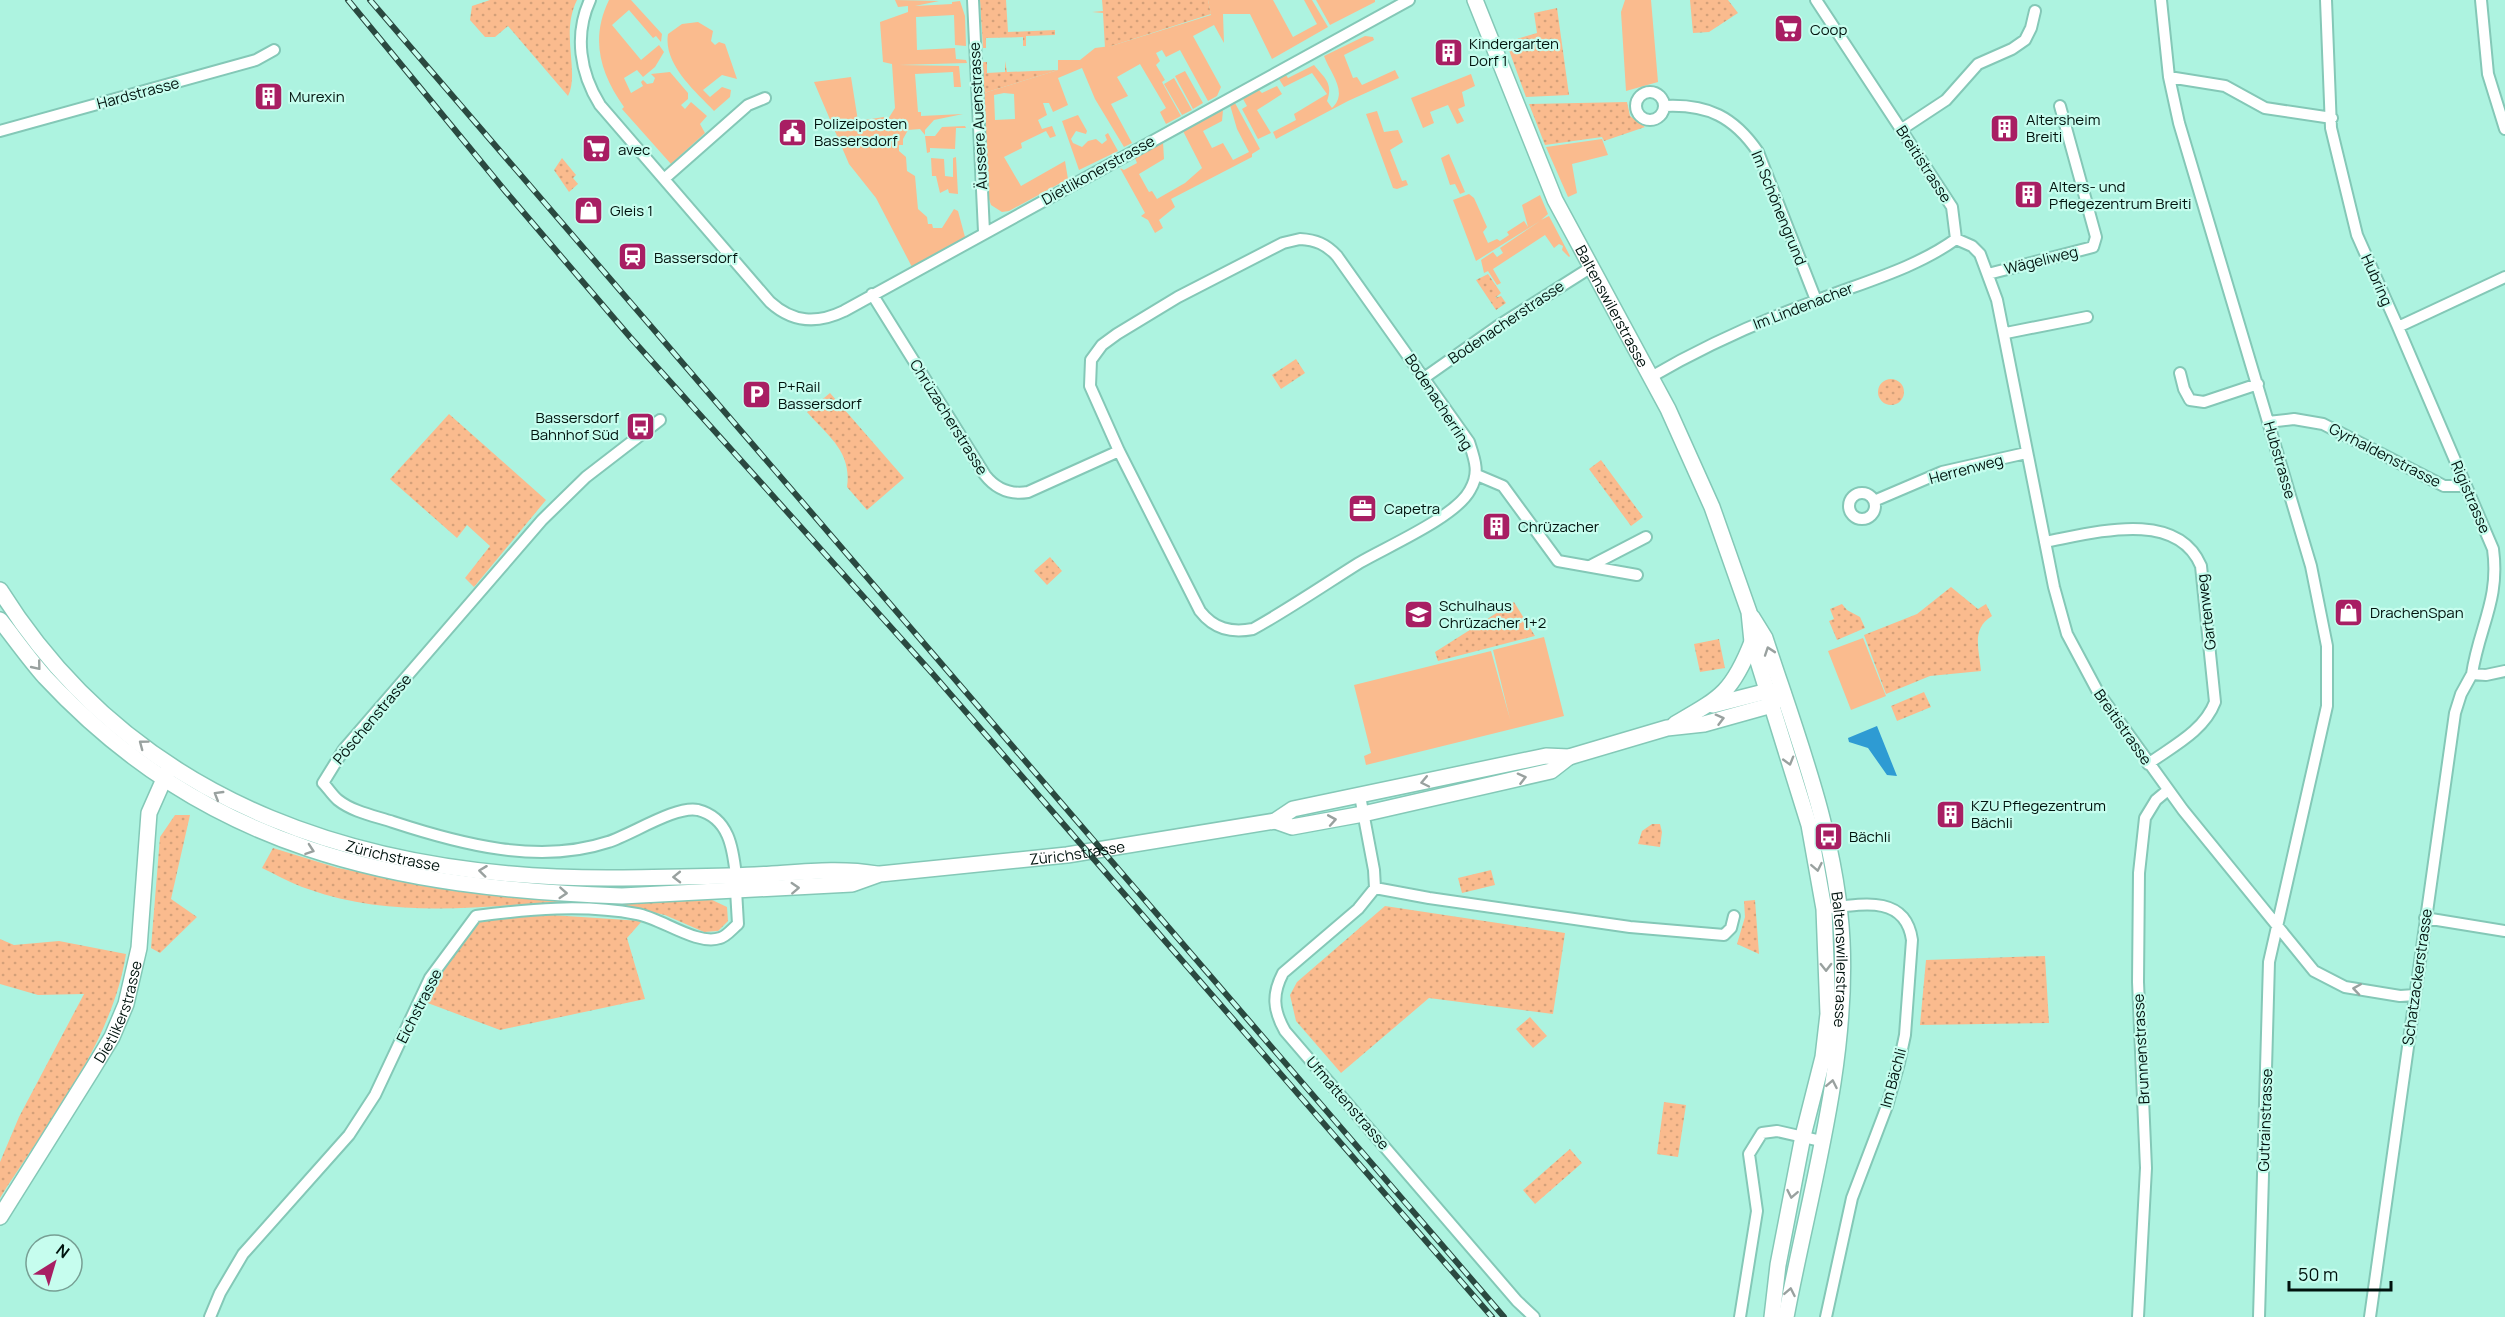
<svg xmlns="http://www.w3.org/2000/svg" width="2505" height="1317" font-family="Manrope,sans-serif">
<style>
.grass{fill:url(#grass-dots)}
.garden{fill:#fabb8e;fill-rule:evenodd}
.water{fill:#2e9bd3}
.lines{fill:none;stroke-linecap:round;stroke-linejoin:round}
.street-casing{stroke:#84c8b7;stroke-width:14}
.secondary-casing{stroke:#84c8b7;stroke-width:18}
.street{stroke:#fff;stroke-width:10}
.secondary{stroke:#fff;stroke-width:15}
.rail-casing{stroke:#2a4940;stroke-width:6}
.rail{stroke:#c6fdee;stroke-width:4;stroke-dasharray:11;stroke-linecap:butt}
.oneway{stroke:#99a19f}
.labels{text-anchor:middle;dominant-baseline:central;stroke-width:4.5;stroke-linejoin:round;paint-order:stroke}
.poi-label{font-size:15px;fill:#00130e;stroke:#c6fdee;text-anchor:start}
.street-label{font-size:15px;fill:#00130e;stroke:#c6fdee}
</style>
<defs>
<pattern id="grass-dots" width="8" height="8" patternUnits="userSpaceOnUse" patternTransform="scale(1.5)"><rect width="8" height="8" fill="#fabb8e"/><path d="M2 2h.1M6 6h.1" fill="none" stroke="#d4a079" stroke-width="1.8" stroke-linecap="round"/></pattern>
</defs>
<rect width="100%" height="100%" fill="#adf3e0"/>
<path class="grass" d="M490 0H577C560 34 580 72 568 96L508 26 495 37H485L470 20 472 6Z
M980 0H1006L1008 32 1055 30V35L1026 36V46H1023V37L986 38V48H983Z
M1102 0H1208L1211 14 1105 48 1103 13 1092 12 1103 11Z
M1690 0H1728L1738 13 1709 32 1693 33Z
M1557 8 1569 95 1526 97 1506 42 1537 33 1534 13Z
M1005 61 1007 72 1058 70 984 93 983 62H987V73L1005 72Z
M1627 102 1630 116 1645 127 1604 141 1602 137 1545 145 1529 104Z
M562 158 576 175 573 178 578 184 569 192 554 170Z
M1488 274 1501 293 1495 298 1501 296 1506 303 1496 310 1476 280Z
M1296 359 1305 373 1281 389 1272 375Z
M1878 392a13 13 0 1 1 26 0a13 13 0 1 1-26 0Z
M830 393 904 478 867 510 847 487C852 452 829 437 807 412Z
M449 414 546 500 474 587 465 578 490 546 467 525 457 538 390 479Z
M1601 460 1643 517 1631 526 1589 469Z
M1050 557 1062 571 1047 585 1034 571Z
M1951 587 1978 609 1986 604 1992 616C1971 629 1979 648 1981 671L1930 676 1886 694 1864 635 1917 614Z
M1514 602 1535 636 1438 661 1435 652Z
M1842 604 1847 610 1860 617 1865 628 1837 640 1829 621 1834 619 1830 609Z
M1719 639 1725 668 1700 672 1694 644Z
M1924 692 1931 707 1897 721 1891 706Z
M175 815H190L171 899 197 917 160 953 151 948 160 837Z
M1652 824H1660L1662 832 1660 847 1638 844 1642 831Z
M273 848 338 868 433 886 567 901C481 907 392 919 308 889 292 884 277 875 262 868Z
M1491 870 1495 885 1462 893 1458 878Z
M710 899 727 907 728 921 718 931 704 932 665 915 612 903Z
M1755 900 1759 954 1737 944 1745 917 1744 901Z
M1385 906 1565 933 1553 1014 1429 998 1341 1073 1296 1021 1290 995 1297 982Z
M536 914 642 921 627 938 645 999 500 1030 425 1002 435 980 478 921Z
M0 939 14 945 59 941 126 954C112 1043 48 1122 0 1198V1162L19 1117 84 994 38 995 0 984Z
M2045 956 2049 1023 1920 1025 1926 960Z
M1530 1017 1547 1036 1533 1048 1516 1029Z
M1664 1102 1686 1105 1678 1157 1657 1154Z
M1570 1149 1582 1163 1535 1204 1523 1190Z"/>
<path class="garden" d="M609 0H631L662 34 661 42 656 36 653 38 629 10 612 25 641 60 659 45 664 52 655 67 643 77 637 70 624 78 631 93 643 86 641 82 643 80 647 84 653 83 655 78 651 74 670 72 688 93V99L681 105 685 109 691 102 707 116 700 124 705 133 671 164 622 109 624 107C600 73 590 39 609 0Z
M895 0 939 1 915 6 952 4V2L960 1 965 16 966 46 955 45 954 15 916 17 917 50 955 48 956 59 966 60 967 63 899 65 959 66 961 87H954L953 72 915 74 918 112H921V116L963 114 934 120 925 130V135L920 129 908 130 903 139V145H899V151L906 157 907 171 915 176 918 209 927 217 928 224H932L933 228H942L954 209 958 211 965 237 912 267 876 198 849 164 814 82 851 77 858 121 884 117 888 119 895 108 892 64 883 62 880 22 908 12V6L898 7Z
M1208 0H1273L1293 37 1317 24 1304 0H1312L1328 27 1272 59 1250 14H1223L1224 43 1214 25 1193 36 1221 87 1217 96 1208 101 1180 50 1166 57 1162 50 1156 53 1160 61 1156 65 1165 80 1162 82 1181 116 1166 124 1160 112 1166 108 1140 64 1117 77 1128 96 1111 104 1132 143 1124 147 1095 99 1082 68 1058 78 1068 105 1053 112 1049 103H1043L1047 115 1038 120 1042 129 1052 126 1056 136 1050 138 1046 131 1021 143 1022 148 1004 157 1021 186 1065 161 1068 179 1009 211 1002 212 991 205 988 196 984 93 1058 70V60H1080L1095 48 1111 46 1211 15ZM1004 93 1014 94 1015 119 995 120 994 95Z
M1316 0H1375V2L1330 25Z
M1625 0H1651L1658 82 1626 91 1621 12Z
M698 22 713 31 711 41 715 45 719 42 725 44 737 79 722 75 703 90 710 97 722 87 731 90 730 97 714 111C695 91 663 64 668 34L682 24Z
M1365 36 1373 37 1374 40 1344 55 1353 78 1357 77 1362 85 1395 70 1399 78 1348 101 1276 139 1273 132 1296 120 1294 114 1327 94 1312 73 1284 87 1279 79 1286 75 1288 78 1314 65C1323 77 1334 82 1327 101L1332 108C1349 92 1330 73 1324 56Z
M1185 71 1203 103 1193 109 1175 76Z
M1471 74 1475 86 1462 92 1465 106 1458 109 1464 121 1457 124 1448 105 1430 112 1434 123 1423 128 1411 98Z
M1174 78 1192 110 1182 115 1164 84Z
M1277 86 1282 94 1257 110 1271 133 1258 139 1242 109 1247 106 1243 99 1259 90 1262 93Z
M1235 103 1260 149 1252 154V157L1171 199 1175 207 1159 220 1163 228 1155 233 1148 220 1141 216 1145 213 1120 168 1124 170 1137 163 1135 158 1163 142 1164 159 1139 174 1149 192 1152 191 1157 199 1185 183 1202 168 1183 131 1223 110 1222 121 1203 131 1212 148 1223 143 1233 160 1249 152 1237 129 1230 105Z
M1377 111 1384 132 1398 130 1403 142 1390 150 1402 181 1406 180 1408 185 1397 189 1393 188 1366 114Z
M1078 115 1087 131 1086 134 1076 131 1071 139 1073 143 1082 147 1088 141 1096 139 1102 144 1107 140 1105 135 1108 133 1118 151 1079 170 1062 121Z
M965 126 966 128H956L955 149 930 148V152L927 153 925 136H935L942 127Z
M1602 139 1608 155 1572 164 1577 193 1568 197 1546 147Z
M1449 154 1465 192 1460 194 1455 184 1450 185 1441 158Z
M956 157 958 194 949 193 948 189 940 193 936 176H932L931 158 944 159 945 176 953 177V158Z
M1469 194 1474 198 1487 227 1483 232 1488 243 1497 239 1500 241 1509 235 1507 232 1524 221 1528 227 1522 205 1540 195 1548 214 1541 220 1549 216 1570 256 1569 257 1562 250 1563 246 1559 244 1554 248 1545 235 1493 269 1501 283 1497 285 1488 271 1484 273 1481 260 1493 252 1497 257 1503 253 1500 248 1540 221 1476 261 1453 200Z
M1544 637 1564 716 1366 765 1364 756 1371 753 1354 685 1491 651 1510 719 1493 650Z
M1863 638 1886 696 1851 710 1828 651Z"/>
<path class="water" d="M1877 726 1897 776 1887 775 1868 748 1849 742 1848 738Z"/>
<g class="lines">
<defs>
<path id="street" d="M590 0C574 35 580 73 600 105L770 302C793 323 817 324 844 311L1409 0
M973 0 984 232
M1816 0 1952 207 1956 239
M2161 0 2169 77 2179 123 2311 566 2327 646V706L2269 962 2259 1317
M2326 0 2331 128 2357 235 2398 327 2505 277
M2481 0 2488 74 2505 129
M2169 77 2225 86 2265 108 2332 118
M1636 106a14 14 0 1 1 28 0a14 14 0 1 1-28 0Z
M1665 106C1708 104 1734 117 1758 152L1816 300
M1902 129 1946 100 1978 64 2012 49 2025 40 2031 28 2035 11
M0 131 256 60 274 50
M664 179 748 105 765 98
M1300 239C1316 240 1326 244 1337 256L1469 442C1475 460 1480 473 1470 490 1456 517 1386 547 1359 563 1324 585 1289 609 1253 629 1231 633 1214 629 1200 611L1119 451 1090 386 1091 360 1102 345 1117 334 1178 297 1283 243Z
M1956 239 1972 246 1980 254 1997 300 2054 587 2067 634 2098 692 2183 810 2314 971 2345 987 2400 996 2415 995
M1988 274 2093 247 2096 237 2060 106
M872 294 985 475C996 489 1010 495 1028 492L1119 451
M2398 327 2493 549C2500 600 2479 627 2472 674
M2006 333 2087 317
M2180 373 2184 389 2190 400 2204 402 2258 384
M1651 377C1704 346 1760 321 1818 300 1864 282 1916 268 1956 239
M1424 378 1498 326 1590 268
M660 420 586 477 542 520 344 749 323 783C328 788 332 795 338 800 353 812 375 816 393 822 460 844 539 865 608 842 631 835 676 805 698 810 729 818 733 848 736 876
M2268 422 2294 419 2323 424 2444 486H2466
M1477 475 1503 486 1558 561 1637 575
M1849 506a13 13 0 1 1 26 0a13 13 0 1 1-26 0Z
M1874 501 1942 472 2026 453
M2045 542C2093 533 2177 508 2201 566L2215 702C2204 731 2173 746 2148 764
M1592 565 1646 537
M1360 796 1374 870 1375 888 1358 909 1283 973C1272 994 1273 1010 1285 1031L1517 1301 1534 1317
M1375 888 1429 898 1630 927 1724 935 1731 928 1734 916
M2425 918 2505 931
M210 1317 220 1293 243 1254 349 1135 375 1095 430 978 476 916C529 909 584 904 637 914 661 918 697 946 720 938 726 937 733 928 738 924L736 890
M1740 1317 1757 1211 1749 1154 1762 1133 1777 1131 1821 1141
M1826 1317 1852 1198 1887 1106 1899 1063 1905 1035 1912 940C1906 897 1866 903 1833 908
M2138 1317 2146 1168 2138 982 2139 873 2145 818 2156 800 2168 790
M2370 1317 2455 713 2461 694 2472 674 2486 675 2505 671"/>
<g id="secondary">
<path id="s1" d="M1475 0 1555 200 1668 409 1712 507 1749 612 1752 642 1809 825 1824 909 1828 1014 1823 1057 1803 1136 1778 1265 1772 1317"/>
<path id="s2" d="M0 590C138 811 375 881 623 878 667 877 711 877 755 875 796 873 837 867 877 874"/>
<path id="s3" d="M1752 617 1765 638C1797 736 1837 837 1842 941 1848 1067 1809 1194 1786 1317"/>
<path id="s4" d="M0 620C15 639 29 659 45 677 207 851 394 888 622 896L852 884 880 874 1067 855 1275 821 1293 809 1546 756 1569 757 1667 728 1704 724 1772 705 1783 693"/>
<path d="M1713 705 1768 691 1777 692"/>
<path d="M1675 724C1720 698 1732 693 1752 642"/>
<path d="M1275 821 1292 827 1363 814 1551 771 1569 757"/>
<path id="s5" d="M0 1217 92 1070 112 1037 126 1004 139 948 149 813 168 770"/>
</g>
</defs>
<use href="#street" class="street-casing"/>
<use href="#secondary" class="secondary-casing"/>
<use href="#street" class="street"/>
<use href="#secondary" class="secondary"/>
<defs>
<path id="rail" d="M348 0 506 192 630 337 932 673 1492 1317
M370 0 1504 1317"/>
</defs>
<use href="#rail" class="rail-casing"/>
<use href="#rail" class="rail"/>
</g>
<defs><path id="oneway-chevron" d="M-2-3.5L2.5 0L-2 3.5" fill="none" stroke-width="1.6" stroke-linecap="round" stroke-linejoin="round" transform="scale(1.5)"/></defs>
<g class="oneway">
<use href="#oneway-chevron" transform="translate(1769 651) rotate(-109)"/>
<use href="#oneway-chevron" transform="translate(37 666) rotate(51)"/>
<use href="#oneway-chevron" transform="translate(1720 719) rotate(-15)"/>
<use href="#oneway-chevron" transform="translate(143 744) rotate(-143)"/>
<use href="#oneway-chevron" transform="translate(1789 761) rotate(74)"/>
<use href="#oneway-chevron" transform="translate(1522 778) rotate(-14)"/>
<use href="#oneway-chevron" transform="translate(1425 782) rotate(168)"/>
<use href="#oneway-chevron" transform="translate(218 795) rotate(-149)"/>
<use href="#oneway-chevron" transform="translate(1332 820) rotate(-10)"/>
<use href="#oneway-chevron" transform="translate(310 850) rotate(19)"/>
<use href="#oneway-chevron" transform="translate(1817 867) rotate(79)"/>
<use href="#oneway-chevron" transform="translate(483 871) rotate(-173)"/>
<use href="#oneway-chevron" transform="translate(677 877) rotate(179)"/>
<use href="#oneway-chevron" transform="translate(795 888) rotate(-3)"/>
<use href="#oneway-chevron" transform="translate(563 893) rotate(4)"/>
<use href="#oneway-chevron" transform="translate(1826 967) rotate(89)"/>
<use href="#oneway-chevron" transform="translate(2357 989) rotate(-171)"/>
<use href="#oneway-chevron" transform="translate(1832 1084) rotate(-79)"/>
<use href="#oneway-chevron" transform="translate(1792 1194) rotate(101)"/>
<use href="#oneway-chevron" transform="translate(1790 1292) rotate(-79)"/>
</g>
<defs>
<symbol id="supermarket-square" viewBox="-11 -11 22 22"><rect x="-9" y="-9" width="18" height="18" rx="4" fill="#a81e63" stroke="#c6fdee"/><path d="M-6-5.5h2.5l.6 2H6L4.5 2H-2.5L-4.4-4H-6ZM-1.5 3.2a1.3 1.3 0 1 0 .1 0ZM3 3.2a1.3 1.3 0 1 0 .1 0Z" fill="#fff"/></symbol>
<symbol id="building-square" viewBox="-11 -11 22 22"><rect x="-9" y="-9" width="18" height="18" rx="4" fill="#a81e63" stroke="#c6fdee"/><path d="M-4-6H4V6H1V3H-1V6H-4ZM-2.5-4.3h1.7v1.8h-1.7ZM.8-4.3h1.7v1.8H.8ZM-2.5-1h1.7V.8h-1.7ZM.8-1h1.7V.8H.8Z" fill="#fff"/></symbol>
<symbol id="civic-square" viewBox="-11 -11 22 22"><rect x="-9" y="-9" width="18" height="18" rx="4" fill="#a81e63" stroke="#c6fdee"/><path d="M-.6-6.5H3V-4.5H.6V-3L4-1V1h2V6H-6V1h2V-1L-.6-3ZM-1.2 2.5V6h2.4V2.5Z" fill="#fff"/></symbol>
<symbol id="shop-square" viewBox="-11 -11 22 22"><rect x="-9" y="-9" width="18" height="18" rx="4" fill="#a81e63" stroke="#c6fdee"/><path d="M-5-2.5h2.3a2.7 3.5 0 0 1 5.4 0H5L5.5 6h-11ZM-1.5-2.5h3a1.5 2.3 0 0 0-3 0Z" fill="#fff"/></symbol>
<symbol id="station-square" viewBox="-11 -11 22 22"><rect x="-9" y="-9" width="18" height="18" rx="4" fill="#a81e63" stroke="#c6fdee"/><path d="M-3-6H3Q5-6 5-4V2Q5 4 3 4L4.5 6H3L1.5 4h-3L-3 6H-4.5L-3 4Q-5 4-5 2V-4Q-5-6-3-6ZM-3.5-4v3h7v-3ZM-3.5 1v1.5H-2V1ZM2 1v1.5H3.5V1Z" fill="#fff"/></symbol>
<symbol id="parking-square" viewBox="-11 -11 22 22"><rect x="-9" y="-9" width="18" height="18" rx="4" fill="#a81e63" stroke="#c6fdee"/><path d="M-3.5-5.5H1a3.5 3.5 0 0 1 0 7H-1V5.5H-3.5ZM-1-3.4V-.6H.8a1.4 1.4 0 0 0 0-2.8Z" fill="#fff"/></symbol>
<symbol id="bus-square" viewBox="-11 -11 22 22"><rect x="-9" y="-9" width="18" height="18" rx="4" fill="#a81e63" stroke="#c6fdee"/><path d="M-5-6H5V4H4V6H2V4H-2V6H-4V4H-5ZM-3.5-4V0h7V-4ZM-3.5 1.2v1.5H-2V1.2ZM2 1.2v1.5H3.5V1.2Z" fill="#fff"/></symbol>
<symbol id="office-square" viewBox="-11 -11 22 22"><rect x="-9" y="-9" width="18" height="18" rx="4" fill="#a81e63" stroke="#c6fdee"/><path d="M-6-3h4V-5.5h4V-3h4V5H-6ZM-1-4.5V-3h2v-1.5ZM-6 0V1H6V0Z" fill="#fff"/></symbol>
<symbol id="school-square" viewBox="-11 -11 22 22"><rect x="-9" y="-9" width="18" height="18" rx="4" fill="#a81e63" stroke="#c6fdee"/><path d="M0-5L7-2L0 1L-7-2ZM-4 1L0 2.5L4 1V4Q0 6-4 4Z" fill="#fff"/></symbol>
</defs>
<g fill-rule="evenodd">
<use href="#supermarket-square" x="1772" y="12" width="33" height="33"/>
<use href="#building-square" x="1432" y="36" width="33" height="33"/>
<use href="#building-square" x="252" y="80" width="33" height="33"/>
<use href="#building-square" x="1988" y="112" width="33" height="33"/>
<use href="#civic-square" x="776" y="116" width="33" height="33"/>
<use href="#supermarket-square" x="580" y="132" width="33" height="33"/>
<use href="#building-square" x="2012" y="178" width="33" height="33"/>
<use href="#shop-square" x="572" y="194" width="33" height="33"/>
<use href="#station-square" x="616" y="240" width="33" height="33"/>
<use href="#parking-square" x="740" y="378" width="33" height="33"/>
<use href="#bus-square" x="624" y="410" width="33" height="33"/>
<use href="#office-square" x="1346" y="492" width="33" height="33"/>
<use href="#building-square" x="1480" y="510" width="33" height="33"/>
<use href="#shop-square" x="2332" y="596" width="33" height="33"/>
<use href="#school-square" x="1402" y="598" width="33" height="33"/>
<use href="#building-square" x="1934" y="798" width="33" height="33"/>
<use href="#bus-square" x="1812" y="820" width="33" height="33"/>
</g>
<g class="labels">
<g class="poi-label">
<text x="1810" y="29">Coop</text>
<text x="1469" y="43">Kindergarten<tspan x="1469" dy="17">Dorf 1</tspan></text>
<text x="289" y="96">Murexin</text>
<text x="2026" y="119">Altersheim<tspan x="2026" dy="17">Breiti</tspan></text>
<text x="814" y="123">Polizeiposten<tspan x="814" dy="17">Bassersdorf</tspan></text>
<text x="618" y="149">avec</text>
<text x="2049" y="186">Alters- und<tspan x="2049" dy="17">Pflegezentrum Breiti</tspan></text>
<text x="610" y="210">Gleis 1</text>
<text x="654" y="257">Bassersdorf</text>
<text x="778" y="386">P+Rail<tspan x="778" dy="17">Bassersdorf</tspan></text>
<text x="619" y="417" text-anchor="end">Bassersdorf<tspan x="619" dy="17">Bahnhof Süd</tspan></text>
<text x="1384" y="508">Capetra</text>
<text x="1518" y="526">Chrüzacher</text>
<text x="1439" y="605">Schulhaus<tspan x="1439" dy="17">Chrüzacher 1+2</tspan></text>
<text x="2370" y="612">DrachenSpan</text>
<text x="1971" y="805">KZU Pflegezentrum<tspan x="1971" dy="17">Bächli</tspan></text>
<text x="1849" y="836">Bächli</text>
</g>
<g class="street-label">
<text transform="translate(138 93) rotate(-15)">Hardstrasse</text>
<text transform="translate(978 116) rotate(-93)">Äussere Auenstrasse</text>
<text transform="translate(1924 164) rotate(57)">Breitistrasse</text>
<text transform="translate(1098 170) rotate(-29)">Dietlikonerstrasse</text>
<text transform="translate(1779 208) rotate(68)">Im Schönengrund</text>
<text transform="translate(2041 260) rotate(-14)">Wägeliweg</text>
<text transform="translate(2377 280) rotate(66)">Hubring</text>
<text stroke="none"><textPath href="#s1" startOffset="336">Baltenswilerstrasse</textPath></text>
<text transform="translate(1803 306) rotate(-21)">Im Lindenacher</text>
<text transform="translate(1506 322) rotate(-34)">Bodenacherstrasse</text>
<text transform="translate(1439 402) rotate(57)">Bodenacherring</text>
<text transform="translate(949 417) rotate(58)">Chrüzacherstrasse</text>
<text transform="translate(2385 455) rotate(27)">Gyrhaldenstrasse</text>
<text transform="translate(2280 460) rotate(74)">Hubstrasse</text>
<text transform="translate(1966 469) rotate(-15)">Herrenweg</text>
<text transform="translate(2471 497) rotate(67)">Rigistrasse</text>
<text transform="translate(2206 612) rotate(-97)">Gartenweg</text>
<text transform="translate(372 719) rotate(-50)">Pöschenstrasse</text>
<text transform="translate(2123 727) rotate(55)">Breitistrasse</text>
<text stroke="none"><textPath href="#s4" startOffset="1167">Zürichstrasse</textPath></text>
<text stroke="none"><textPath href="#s2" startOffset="488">Zürichstrasse</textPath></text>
<text stroke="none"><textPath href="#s3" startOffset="357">Baltenswilerstrasse</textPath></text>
<text transform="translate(2417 977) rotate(-82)">Schatzackerstrasse</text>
<text transform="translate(419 1006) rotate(-63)">Eichstrasse</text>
<text stroke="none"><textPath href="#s5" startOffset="238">Dietlikerstrasse</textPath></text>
<text transform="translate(2141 1049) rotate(-93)">Brunnenstrasse</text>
<text transform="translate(1893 1078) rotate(-75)">Im Bächli</text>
<text transform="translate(1348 1103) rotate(49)">Ufmattenstrasse</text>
<text transform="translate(2265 1120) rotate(-88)">Gutrainstrasse</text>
</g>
</g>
<g transform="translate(54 1263) rotate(37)"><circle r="28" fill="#c6fdee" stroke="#779f94" stroke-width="1.5"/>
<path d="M0-4.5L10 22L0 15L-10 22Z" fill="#a81e63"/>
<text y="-9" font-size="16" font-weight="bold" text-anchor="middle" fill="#00130e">N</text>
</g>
<path d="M2289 1281v9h102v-9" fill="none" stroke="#00130e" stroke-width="3"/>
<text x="2298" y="1281" font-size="18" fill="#00130e" stroke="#c6fdee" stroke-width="4.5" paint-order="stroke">50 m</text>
</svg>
